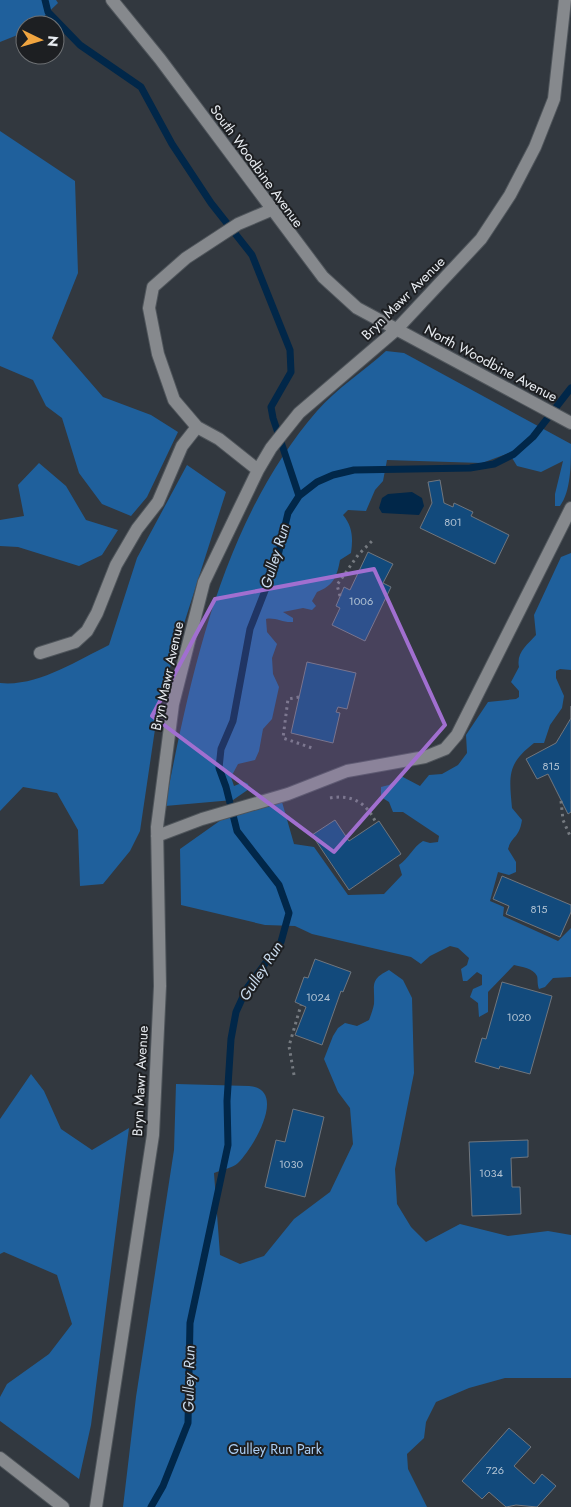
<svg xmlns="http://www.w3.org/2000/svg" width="571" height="1507" font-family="Jost,sans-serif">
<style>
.green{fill:#1f609c}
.water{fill:#012749}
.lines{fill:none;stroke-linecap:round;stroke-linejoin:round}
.stream{stroke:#012749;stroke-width:7}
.building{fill:#124a7c;stroke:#70767e}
.minor-casing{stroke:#4f555b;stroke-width:14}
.path{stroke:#757a80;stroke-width:3;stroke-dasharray:2.5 4;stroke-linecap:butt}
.minor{stroke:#86898d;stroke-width:12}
.marked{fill:#a16fd0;fill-opacity:0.2;stroke:#a16fd0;stroke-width:4;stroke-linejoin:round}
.labels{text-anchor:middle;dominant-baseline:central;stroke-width:4;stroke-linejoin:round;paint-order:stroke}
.number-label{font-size:11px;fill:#b2c3d3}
.street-label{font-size:14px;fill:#e7ebf0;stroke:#1d1f22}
.park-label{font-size:14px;fill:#accef3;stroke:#1d1f22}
.water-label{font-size:15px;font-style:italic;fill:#cadbed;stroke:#1d1f22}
</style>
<rect width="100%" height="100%" fill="#32383f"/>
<path class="green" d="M0 0H56L58 3 35 25H25V32L0 42Z
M0 131 75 181 78 273 52 338 103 397 151 415 178 432 147 497 131 516 102 504 79 473 62 418 46 406 33 380 0 366Z
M386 351 404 353 571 444C571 465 571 491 560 506H555V494L563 461 541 472 517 466 509 453 482 463 387 460 383 481 375 490 366 511 348 510 343 515C353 527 353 539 351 553L340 560C337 577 333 586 317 592L312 601 316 606 312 610 303 608 283 612 293 618V622C283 623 275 617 266 619L267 632 277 644 272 658 273 674 279 687 272 719 263 729 259 751 255 760 238 764 231 777 234 786 244 782 248 784 249 789 233 800 165 806C192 669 223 520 317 411 336 389 364 371 386 351Z
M39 463 66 486 86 520 118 530 102 555 79 566 18 547 0 546V520L24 516 18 485Z
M187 465 226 492 159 702 140 831 130 851 103 884 80 886 78 830 57 793 23 787 0 811V683C37 687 76 661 109 645L137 558Z
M571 553V670L560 669 556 671V678L564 696 562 708 550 725 544 743H534C507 764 509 775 512 808L522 820C519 839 512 835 508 849L516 862V872L509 875 498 872 490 901 504 907 503 916 558 941 571 928V977L553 978 545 987 539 989C537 984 538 979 537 976 533 968 522 967 514 965L488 992V1012L479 1017 478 1003 470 997 473 989 482 985V975L477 972 467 981H463L461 969 467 965 469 958 458 948 450 946 430 956 421 964 411 957 312 934 295 926 265 925 181 905 180 849 221 820 282 802 294 844 314 847 348 895 384 894 402 875 399 865C409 858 413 847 423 841L430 843 438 842 439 836 403 812H393L389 802 381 797V787L389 785 401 776 420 786 429 775 442 774 458 765 467 753 466 735 488 702 516 699 519 697V691L511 682 519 667C516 653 527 645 536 635L534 615 561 557Z
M389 970 403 980 412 998 414 1073 395 1169 397 1204 411 1227 426 1242 460 1224 508 1236 548 1231 571 1235V1378H505L469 1388 436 1402 426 1422 424 1438 407 1454 408 1469 427 1507H123L136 1397 174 1150 176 1084 249 1086C288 1089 254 1147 238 1163 233 1168 221 1170 214 1173L220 1255 240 1264 264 1256 294 1219 330 1192 353 1144 350 1108 338 1092 324 1059 333 1036 338 1028 345 1023 357 1026 369 1020C371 1015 373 1009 374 1004 375 985 369 980 389 970Z
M31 1074 44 1091 61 1129 92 1150 129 1128 91 1425 79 1479 0 1421V1397L7 1384 49 1354 72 1324 57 1275 4 1252 0 1254V1119Z"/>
<path class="water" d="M412 492 422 498 424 506 419 515 382 513 379 508 382 498 388 494Z"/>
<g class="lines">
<path class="stream" d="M45 0 48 12 80 45 141 87 172 144 211 203 252 255 290 350 291 372 271 407 273 418 299 496
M151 1507 163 1486 188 1423 190 1323 228 1145 227 1101 231 1039 236 1012 247 988 281 942 289 913 279 885 237 831 226 787 219 768 221 749 233 721 250 629 277 560 288 513 299 496 317 482 333 475 354 470 470 468 494 464 514 454 533 437 571 388"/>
</g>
<path class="building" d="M440 480 444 503 453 507 454 503 473 512 471 516 509 535 495 564 420 528 432 503 428 482Z
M368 552 393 564 383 583 391 587 365 641 332 625 340 608 336 606 344 587 350 590Z
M307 662 356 673 347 709 338 707 336 712 340 713 333 743 291 733Z
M571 706V812L568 814 548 774 537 779 526 759 556 743 571 718Z
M335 820 349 841 379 821 401 854 349 890 312 835Z
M502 876 571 905V912L560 937 506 914 509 906 493 899Z
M315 959 351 972 343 992 341 991 322 1045 295 1035 306 1007 295 1002 304 977 308 978Z
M502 982 552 996 530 1074 500 1066 499 1069 475 1062 482 1038 486 1039Z
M293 1109 324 1117 305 1197 265 1187 276 1140 285 1142Z
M528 1140V1157L511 1158 512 1187H520L521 1214 472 1216 469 1142Z
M509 1428 531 1447 514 1466 534 1484 542 1474 556 1486 537 1507 516 1505 506 1507 489 1492 482 1499 462 1481Z"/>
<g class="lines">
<defs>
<path id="minor" d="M112 0 160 59 323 277 357 308 571 423
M197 427 174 400 158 354 149 308 153 287 186 258 238 224 271 210
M40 653 75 642 87 631 97 613 116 565 137 529 158 502 182 446 197 427 219 439 258 470
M157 836 202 819 288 794 347 771 425 757 445 749 457 735 571 508
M0 1458 63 1507
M96 1507 153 1135 160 986 157 827 173 704 204 582 258 470 271 448 299 413 396 330 481 239 510 195 535 147 554 99 565 0"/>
</defs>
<use href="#minor" class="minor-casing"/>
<path class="path" d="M340 596 337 585 358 555 373 540
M299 697 288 699 283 738 312 748
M330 798C352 794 367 803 376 823
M561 801 563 820 571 838
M294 1075 289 1046 301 1005"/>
<use href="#minor" class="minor"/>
</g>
<path class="marked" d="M374 569 445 725 334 852 152 716 215 599Z"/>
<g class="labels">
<g class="number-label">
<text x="453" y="522">801</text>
<text x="361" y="601">1006</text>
<text x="551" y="766">815</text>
<text x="539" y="909">815</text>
<text x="318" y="997">1024</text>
<text x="519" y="1017">1020</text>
<text x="291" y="1164">1030</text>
<text x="491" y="1173">1034</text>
<text x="495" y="1470">726</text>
</g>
<g class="street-label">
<text transform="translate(257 166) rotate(54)">South Woodbine Avenue</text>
<text transform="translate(403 298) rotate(-45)">Bryn Mawr Avenue</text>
<text transform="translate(491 363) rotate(28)">North Woodbine Avenue</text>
<text transform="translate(167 676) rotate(-78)">Bryn Mawr Avenue</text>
<text transform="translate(140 1081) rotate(-87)">Bryn Mawr Avenue</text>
</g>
<g class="park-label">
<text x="275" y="1449">Gulley Run Park</text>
</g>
<g class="water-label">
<text transform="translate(275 556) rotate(-73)">Gulley Run</text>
<text transform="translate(261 971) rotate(-57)">Gulley Run</text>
<text transform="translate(189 1379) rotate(-89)">Gulley Run</text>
</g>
</g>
<g transform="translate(40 40) rotate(95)"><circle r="24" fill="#1d1f22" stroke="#6e7174"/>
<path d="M0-4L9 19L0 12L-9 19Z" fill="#f1a540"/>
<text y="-8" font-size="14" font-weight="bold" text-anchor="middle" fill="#e7ebf0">N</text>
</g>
</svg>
